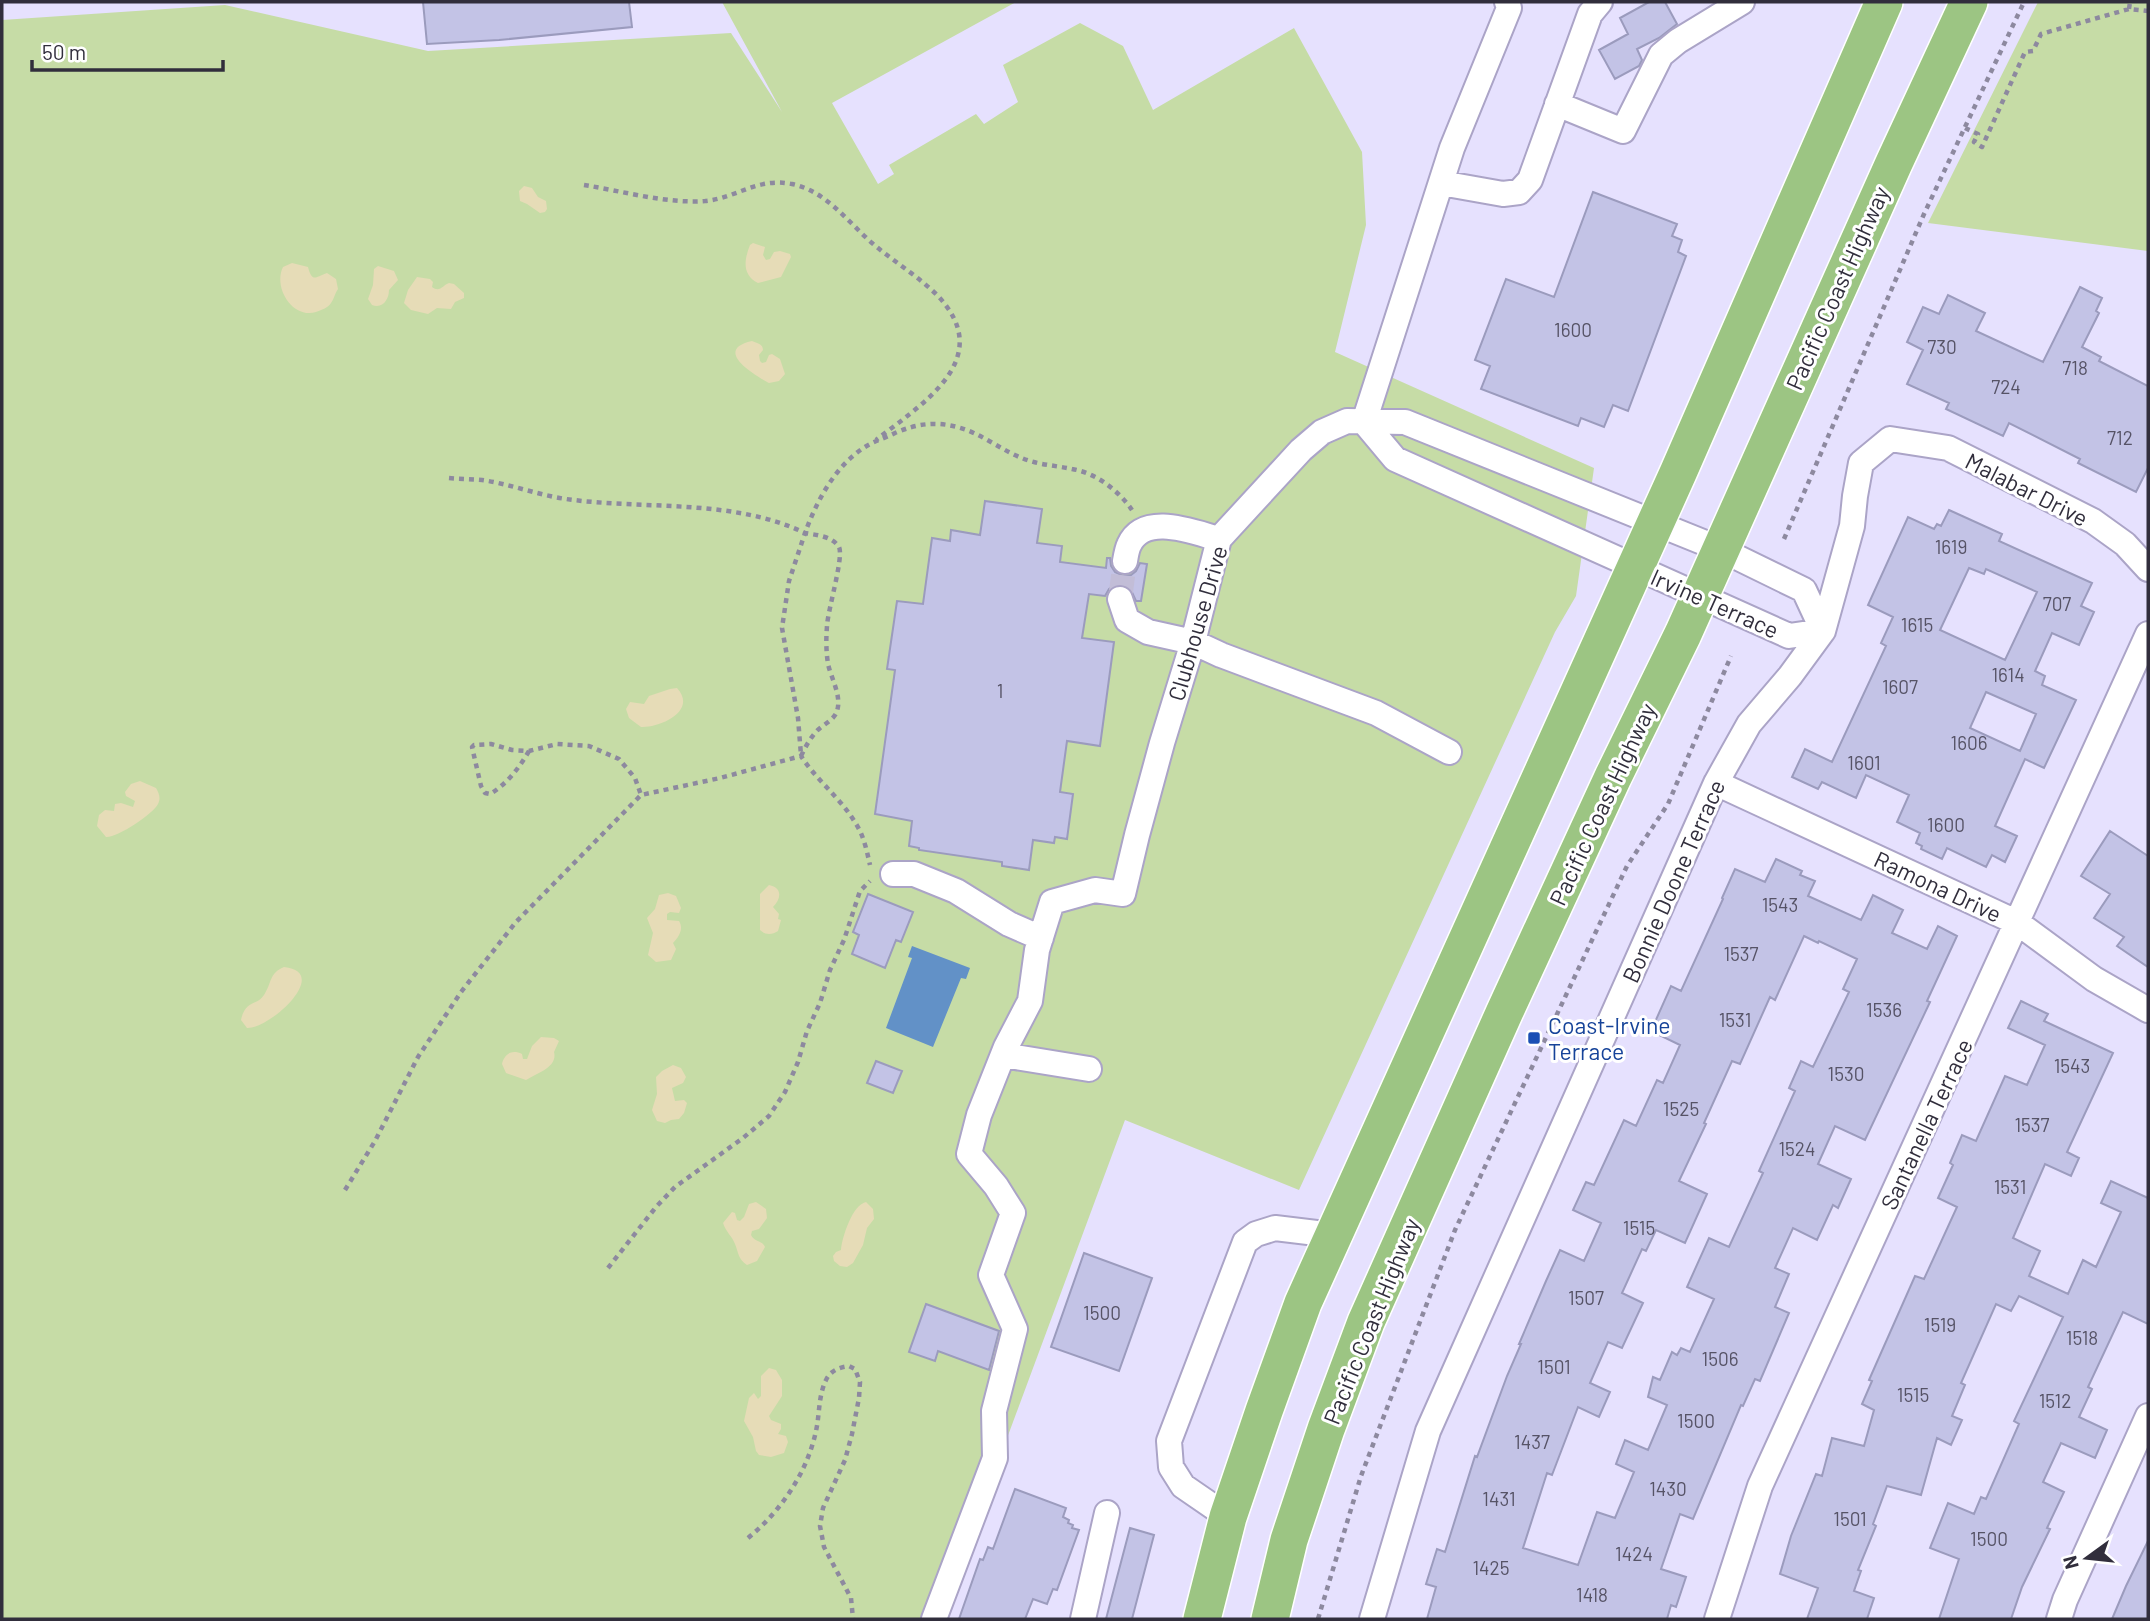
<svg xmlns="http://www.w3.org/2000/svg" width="2150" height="1621" font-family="Barlow,sans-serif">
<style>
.green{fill:#c6dca6}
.sand{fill:#e6dcb7}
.water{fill:#6291c7}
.building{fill:#c3c3e6;stroke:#9b9bbd;stroke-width:2;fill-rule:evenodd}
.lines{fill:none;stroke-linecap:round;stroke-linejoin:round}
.minor-tunnel{stroke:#c2bdd7;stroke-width:24;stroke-dasharray:24 12;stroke-linecap:butt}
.minor-casing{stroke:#aba4c7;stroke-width:28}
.highway-casing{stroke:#fff;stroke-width:40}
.path{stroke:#8d899f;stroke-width:4.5;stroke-dasharray:5 5;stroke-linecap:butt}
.minor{stroke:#fff;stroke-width:24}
.highway{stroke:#9cc583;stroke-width:37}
.transit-dot{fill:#1a4fb4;stroke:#fff;stroke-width:2.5}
.labels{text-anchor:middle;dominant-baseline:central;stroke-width:6;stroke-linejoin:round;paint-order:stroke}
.number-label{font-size:19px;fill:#565366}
.street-label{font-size:23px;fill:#312e3c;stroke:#fff}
.transit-label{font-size:23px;fill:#164399;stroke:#fff;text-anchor:start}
</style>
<rect width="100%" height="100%" fill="#e6e1fe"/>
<path class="green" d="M722 2H1016L832 103 878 184 894 174 889 165 976 114 984 124 1018 102 1003 65 1080 23 1123 46 1153 110 1294 28 1362 152 1366 225 1335 352 1594 468 1576 596 1555 632 1299 1190 1125 1120 940 1619H2V20L225 5 428 51 731 33 782 112Z
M2038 2H2148V251L1928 223Z"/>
<path class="sand" d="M524 186 532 188 538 197 546 201 547 209 545 212 540 213 527 204 520 201 519 191Z
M753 243 765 247 763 255 766 260 770 259 774 252 780 251 790 254 791 257 781 277 758 283C742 275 744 260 750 245Z
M292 263 308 267C312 283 316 277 327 273L336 279 338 289C335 293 334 299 331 303 328 308 321 310 316 312 292 319 273 287 283 267Z
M378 266 394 271 398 280 389 290C389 299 383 309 372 305L368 299 373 285 374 269Z
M417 277 430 279 433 282 432 287C440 293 443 285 449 283L454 284 464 293V298L455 302 451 309 437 308 428 314 411 310 404 303 408 290Z
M752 341C757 343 763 344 763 350L759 355 760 361 762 363 766 362 769 355 772 354 780 359 785 374 779 381 769 383C755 375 712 350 752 341Z
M677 688C698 711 660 728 641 727L629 718 626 709 630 702 644 704 649 696 670 689Z
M140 781 156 788C159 793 161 798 158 804 153 814 117 838 106 837L97 826 99 815 105 810 114 811 115 804 121 803 133 807 135 801 126 796 125 792 131 784Z
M769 885C783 888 781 899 773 907L779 914 778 919 781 920 778 931C772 935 765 935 760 930V894Z
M668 893 676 896 681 908 679 913 670 912 667 914V920L679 921C684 929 679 937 673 943L676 949 671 960 656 962 648 955 653 933 647 918 655 909 659 895Z
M284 967C332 972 270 1029 247 1028L241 1020C245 1000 257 1006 264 995 272 983 269 973 284 967Z
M541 1037 554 1038 559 1041 554 1052C558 1067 537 1073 526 1080L506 1073 502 1064C504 1054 512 1049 522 1054L523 1059H527L532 1046Z
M673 1065 681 1068 686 1077 683 1083 672 1088 675 1101 684 1100 687 1103 684 1113 679 1119 671 1120 665 1123 657 1121 652 1110 657 1094 656 1077 662 1071Z
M756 1202 766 1209 767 1218 759 1229 752 1231 751 1235C754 1242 762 1240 765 1247L757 1261 747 1265C738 1259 739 1254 735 1244 732 1236 726 1232 723 1223L732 1212 735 1213 737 1220 740 1221 744 1217 749 1204Z
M866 1202 873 1209 874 1219 867 1228 863 1245 853 1263 847 1267 840 1266 834 1261 833 1256 836 1252 841 1250C842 1238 852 1205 866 1202Z
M769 1368 776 1370 782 1380V1396L769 1416 771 1420 781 1424V1429L778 1434 786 1436 788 1442 784 1453 771 1457 759 1455 756 1451 753 1437 744 1421 749 1398 754 1393 758 1399 761 1396V1376Z"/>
<path class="water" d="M912 946 970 968 966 979 961 978 933 1047 886 1028 912 958 908 957Z"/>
<path class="building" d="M423 2H629L632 27 499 40 427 44Z
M1649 2H1665L1677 24 1659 38 1637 49 1642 60 1639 66 1615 79 1599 50 1628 34 1620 18Z
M1593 192 1677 224 1672 236 1682 240 1678 252 1686 256 1628 411 1613 405 1604 427 1581 418 1578 426 1481 389 1490 366 1475 360 1506 279 1554 297Z
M2080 287 2102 298 2096 311 2099 313 2082 347 2101 357 2099 361 2148 386V468L2136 492 2078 463 2080 459 2009 423 2003 436 1946 409 1949 403 1907 384 1923 350 1907 342 1923 307 1939 314 1948 295 1985 313 1976 331 2043 362Z
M985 501 1042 509 1037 543 1062 546 1060 562 1106 568 1107 558H1110L1111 566 1115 572 1123 576 1131 575 1136 571 1140 563 1147 564 1141 601H1136L1130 588 1122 584 1115 585 1109 589 1105 596 1089 594 1082 638 1114 642 1100 746 1067 741 1060 792 1073 794 1067 839 1055 837 1054 843 1033 840 1029 870 1002 866V862L919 850V848L909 846 912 821 875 814 895 670 887 669 897 601 923 604 932 538 950 541 951 530 980 535Z
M1949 510 2002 534 1999 541 2092 583 2081 606 2094 612 2079 645 2052 633 2035 671 2045 676 2042 685 2076 700 2044 768 2025 759 1995 826 2017 836 2005 862 1992 855 1986 867 1947 848 1942 859 1921 849 1922 846 1916 843 1920 833 1897 822 1909 795 1866 775 1856 798 1822 782 1818 789 1792 777 1805 749 1832 762 1886 646 1881 643 1893 617 1868 605 1908 517 1934 529 1937 524 1941 526ZM1969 568 1984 574 1986 569 2037 592 2005 660 1940 630ZM1986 692 2036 714 2020 751 1970 728Z
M2110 831 2148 856V967L2117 946 2124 937 2094 918 2110 894 2081 876Z
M1776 859 1802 871 1800 875 1815 881 1808 896 1861 920 1873 895 1903 910 1892 933 1927 949 1938 926 1957 936 1927 1001 1930 1002 1865 1140 1835 1126 1818 1164 1851 1179 1838 1208 1833 1205 1817 1240 1793 1228 1775 1268 1789 1274 1775 1307 1789 1313 1760 1381 1755 1379 1743 1406 1741 1405 1693 1519 1680 1514 1661 1569 1686 1577 1676 1607 1671 1605 1667 1619H1427L1436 1587 1426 1584 1437 1549 1445 1552 1475 1456 1477 1457 1507 1376 1521 1344H1519L1546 1281 1560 1250 1584 1261 1601 1223 1573 1210 1586 1182 1594 1185 1624 1120 1636 1126 1657 1080 1663 1083 1680 1045 1651 1031 1671 986 1681 991 1723 899 1722 898 1735 869 1765 882ZM1804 936 1818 943 1819 941 1857 959 1843 989 1849 992 1813 1067 1801 1061 1789 1088 1795 1091 1759 1171 1763 1173 1729 1247 1709 1238 1687 1287 1714 1299 1690 1352 1681 1348 1677 1355 1672 1352 1660 1380 1653 1377 1648 1397 1667 1405 1648 1450 1625 1440 1616 1464 1634 1472 1615 1518 1597 1512 1578 1565 1523 1548 1547 1473 1552 1475 1578 1407 1599 1417 1610 1392 1590 1383 1608 1342 1622 1348 1643 1303 1622 1293 1642 1249 1646 1251 1656 1230 1685 1243 1707 1194 1679 1181 1706 1124 1704 1123 1732 1061 1740 1064 1770 997 1775 1000Z
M868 894 913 912 901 942 896 940 885 968 852 954 859 935 853 932Z
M2021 1001 2048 1014 2044 1021 2113 1053 2067 1152 2079 1158 2071 1176 2045 1164 2013 1238 2040 1251 2029 1276 2068 1294 2083 1260 2096 1267 2121 1212 2101 1203 2111 1181 2148 1198V1324L2123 1312 2088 1387 2092 1389 2079 1417 2107 1430 2095 1458 2061 1443 2043 1482 2064 1492 2047 1528 2050 1529 2022 1587 2011 1619H1939L1959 1559 1930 1548 1948 1503 1974 1514 1981 1497 1986 1499 2019 1424 2014 1421 2063 1317 2019 1296 2011 1311 1996 1304 1961 1383 1965 1385 1952 1416 1962 1420 1951 1445 1937 1438 1921 1495 1887 1486 1873 1524 1876 1526 1858 1570 1861 1571 1854 1591 1874 1598 1867 1619H1807L1818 1588 1780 1574 1791 1536 1816 1474 1822 1476 1832 1438 1864 1446 1874 1410 1862 1404 1872 1381 1869 1380 1915 1276 1924 1279 1957 1207 1938 1198 1953 1165 1950 1163 1962 1135 1976 1141 2005 1076 2027 1085 2045 1045 2008 1028Z
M876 1061 902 1071 893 1093 867 1083Z
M1084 1253 1152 1278 1119 1371 1051 1347Z
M926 1304 999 1331 989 1370 938 1351 935 1361 909 1352Z
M1015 1489 1066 1508 1063 1517 1069 1520 1068 1523 1073 1525 1072 1528 1079 1530 1057 1590 1053 1589 1047 1604 1033 1599 1025 1619H959L980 1559 983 1560 988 1547 993 1549Z
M1130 1528 1154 1535 1132 1619H1106Z
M2148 1541V1619H2112L2126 1586Z"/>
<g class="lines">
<path class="minor-tunnel" d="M1120 599 1125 561"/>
<defs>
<path id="minor" d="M1557 104 1623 131 1661 55 1678 41 1742 2
M1441 183 1503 194 1519 192 1530 180 1590 14 1600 2
M1364 422 1395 459 1789 636 1823 631
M1364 422 1452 148 1509 8 1507 2
M1125 561C1126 555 1127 549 1129 545 1144 512 1193 532 1219 539
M1120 599 1127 620 1148 632 1193 642 1221 655 1376 713 1449 752
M1716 783 2018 923 2094 979 2148 1010
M893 874H914L956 891 1009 924 1041 938
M1003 1055 1089 1069
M1228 1517 1183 1486 1171 1467 1169 1441 1245 1242 1256 1234 1275 1228 1333 1235
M934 1619 995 1458 994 1411 1015 1329 991 1275 1013 1213 996 1186 969 1154 979 1115 1006 1047 1030 1001 1037 950 1052 902 1095 890 1123 894 1137 835 1162 743 1193 642 1219 539 1301 450 1322 432 1347 421 1405 422 1720 549 1804 590 1823 631
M1083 1619 1107 1513
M1372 1619 1428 1431 1716 783 1749 724 1790 676 1823 631 1852 526 1855 496 1861 463 1890 439 1948 448 2093 521 2125 544 2148 569
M1717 1619 1760 1486 2148 634
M2059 1619 2065 1600 2148 1416"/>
<path id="highway" d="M1202 1619 1228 1517 1264 1411 1303 1303 1678 473 1884 2
M1270 1619 1289 1540 1326 1429 1366 1322 1505 1011 1613 777 1683 634 1894 163 1969 2"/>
</defs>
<use href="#minor" class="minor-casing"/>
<use href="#highway" class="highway-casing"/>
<path class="path" d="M2129 9 2130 2
M1965 128 1978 134 1974 142 1982 147 2025 52 2033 51 2041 34 2129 9 2148 11
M584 185C622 191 667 204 705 201 737 198 757 177 792 184 826 191 847 221 872 243 893 261 918 276 938 296 997 359 922 404 876 440
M449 478C460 479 471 479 482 480 510 484 538 495 566 499 644 510 732 498 805 533L789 581 782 628 798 718 801 755
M1784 539 1924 214 2024 2
M529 751C519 768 507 784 490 794L485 793 481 786 472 747 474 745 491 744 512 750 529 751 557 744 589 746 619 759 635 778 641 795
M801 756C805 748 809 740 815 733 821 725 834 721 837 711 842 696 831 678 828 664 826 651 826 638 827 626 828 609 844 557 839 547 832 536 816 535 805 533 817 500 837 462 870 444 878 440 887 437 895 433 916 424 935 421 957 427 982 433 1004 453 1030 461 1043 465 1058 466 1072 469 1096 473 1118 490 1132 510
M345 1190 375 1141 418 1057 461 992 516 922 641 795 720 778 801 756C817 781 841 798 856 824 864 836 867 852 870 865
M608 1268 656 1207 675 1187 743 1138 769 1116 785 1092 798 1062 807 1031 820 1003 830 970 844 940 860 891 870 881
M748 1538C781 1511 807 1473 816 1431 820 1413 818 1395 827 1378 832 1370 840 1367 849 1366L855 1369 860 1382 859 1398 852 1434 845 1460 823 1508 820 1526 824 1547 851 1598 853 1619
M1318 1619 1361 1476 1455 1230 1627 866 1668 804 1731 656"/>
<use href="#minor" class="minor"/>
<use href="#highway" class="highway"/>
</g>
<rect class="transit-dot" x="1527" y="1031" width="14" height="14" rx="3.5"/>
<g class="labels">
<g class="number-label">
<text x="1573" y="329">1600</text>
<text x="1942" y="346">730</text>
<text x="2075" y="367">718</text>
<text x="2006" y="386">724</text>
<text x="2120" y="437">712</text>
<text x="1951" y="546">1619</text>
<text x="2057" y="603">707</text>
<text x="1917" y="624">1615</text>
<text x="2008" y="674">1614</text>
<text x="1900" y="686">1607</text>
<text x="1000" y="690">1</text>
<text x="1969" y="742">1606</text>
<text x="1864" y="762">1601</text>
<text x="1946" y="824">1600</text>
<text x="1780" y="904">1543</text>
<text x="1741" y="953">1537</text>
<text x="1884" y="1009">1536</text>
<text x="1735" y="1019">1531</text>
<text x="2072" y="1065">1543</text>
<text x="1846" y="1073">1530</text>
<text x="1681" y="1108">1525</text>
<text x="2032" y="1124">1537</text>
<text x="1797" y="1148">1524</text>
<text x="2010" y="1186">1531</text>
<text x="1639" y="1227">1515</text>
<text x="1586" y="1297">1507</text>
<text x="1102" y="1312">1500</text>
<text x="1940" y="1324">1519</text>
<text x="2082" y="1337">1518</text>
<text x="1720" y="1358">1506</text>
<text x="1554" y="1366">1501</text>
<text x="1913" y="1394">1515</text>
<text x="2055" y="1400">1512</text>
<text x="1696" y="1420">1500</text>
<text x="1532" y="1441">1437</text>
<text x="1668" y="1488">1430</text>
<text x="1499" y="1498">1431</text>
<text x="1850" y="1518">1501</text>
<text x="1989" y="1538">1500</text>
<text x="1634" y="1553">1424</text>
<text x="1491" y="1567">1425</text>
<text x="1592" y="1594">1418</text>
</g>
<g class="street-label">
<text transform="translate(1837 288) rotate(-66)">Pacific Coast Highway</text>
<text transform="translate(2027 489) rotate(27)">Malabar Drive</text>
<text transform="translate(1715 603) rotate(24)">Irvine Terrace</text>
<text transform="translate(1197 623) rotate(-74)">Clubhouse Drive</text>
<text transform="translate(1602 804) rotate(-65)">Pacific Coast Highway</text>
<text transform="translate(1673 881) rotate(-66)">Bonnie Doone Terrace</text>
<text transform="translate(1938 886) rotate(25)">Ramona Drive</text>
<text transform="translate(1926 1124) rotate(-65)">Santanella Terrace</text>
<text transform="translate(1371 1321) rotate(-68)">Pacific Coast Highway</text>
</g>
<g class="transit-label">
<text x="1548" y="1025">Coast-Irvine<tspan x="1548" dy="26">Terrace</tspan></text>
</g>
</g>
<rect width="2150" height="1621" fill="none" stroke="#312e3c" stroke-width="7"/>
<g transform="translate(2087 1558) rotate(255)" stroke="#ffffff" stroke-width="5" paint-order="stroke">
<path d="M0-5L12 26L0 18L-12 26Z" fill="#312e3c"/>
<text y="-10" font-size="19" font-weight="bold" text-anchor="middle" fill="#312e3c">N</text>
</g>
<path d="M32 60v10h191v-10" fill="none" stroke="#312e3c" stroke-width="3.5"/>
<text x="42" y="60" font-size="21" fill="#312e3c" stroke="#ffffff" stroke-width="5" paint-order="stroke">50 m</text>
</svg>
